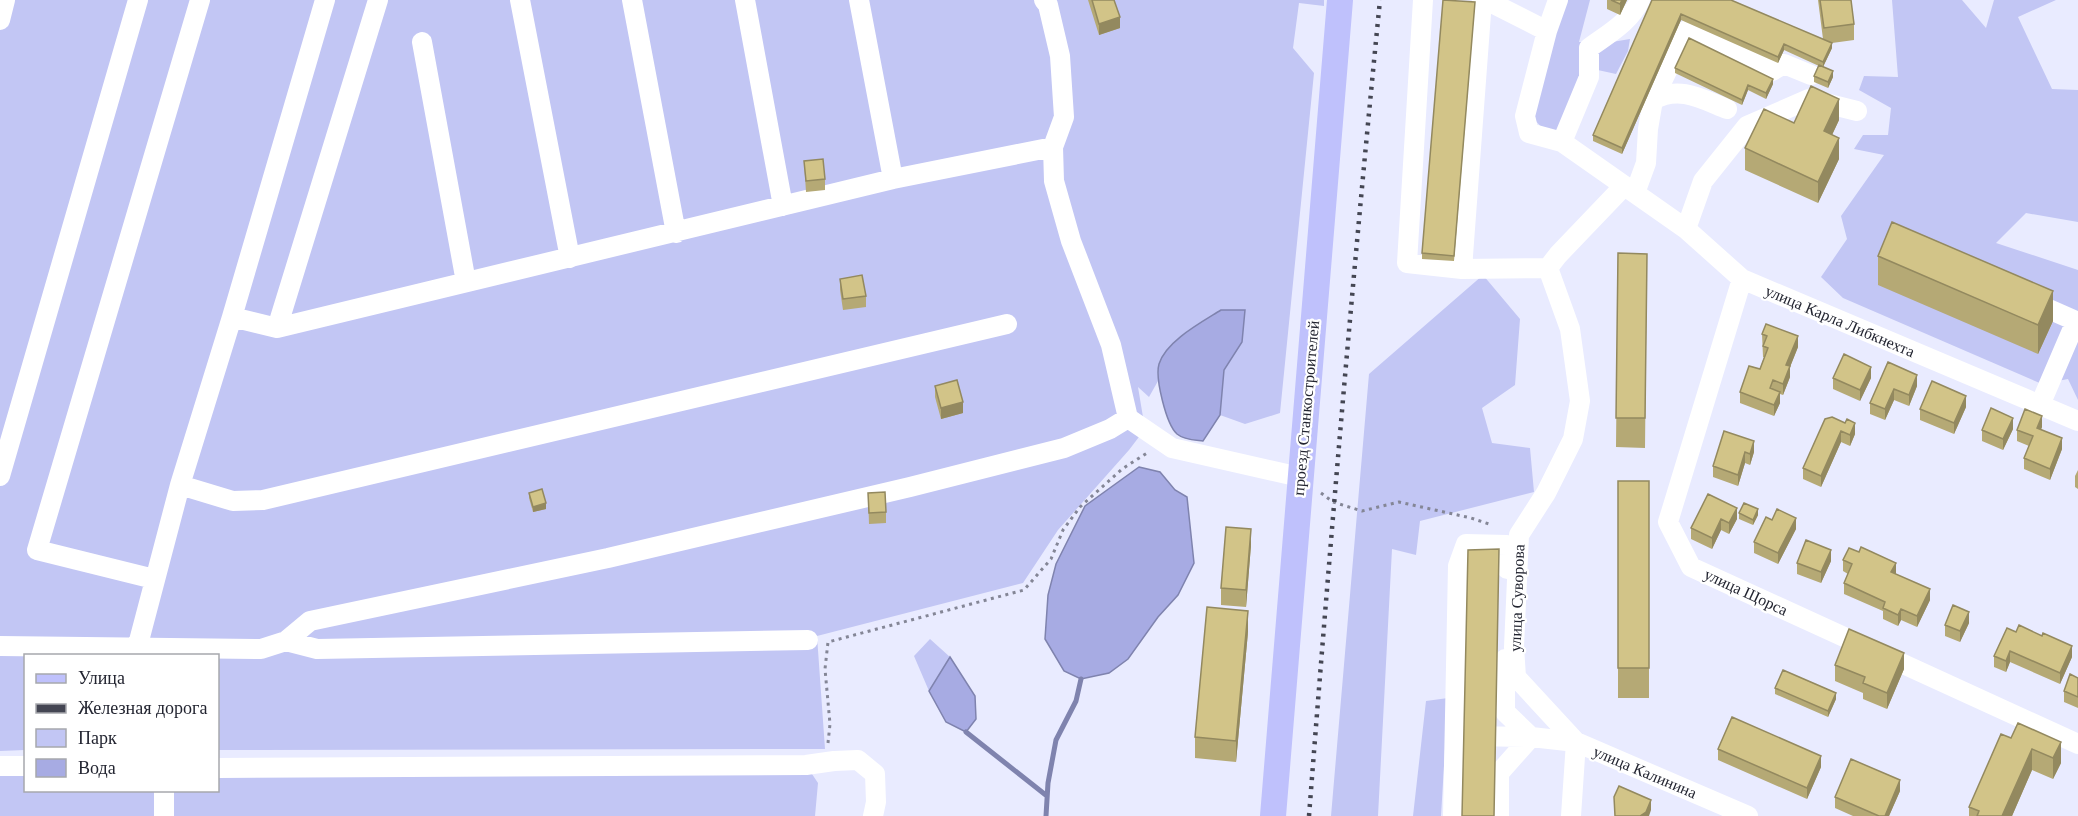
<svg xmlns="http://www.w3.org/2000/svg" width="2078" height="816" viewBox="0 0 2078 816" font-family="'Times New Roman',serif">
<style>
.green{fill:#c2c6f4}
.water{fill:#a7abe3;stroke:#7f83ae;stroke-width:1.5}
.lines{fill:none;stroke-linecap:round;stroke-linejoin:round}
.stream{stroke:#7f83ae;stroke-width:5}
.path{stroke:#848696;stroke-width:3;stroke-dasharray:3 4.5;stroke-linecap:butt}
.minor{stroke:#fff;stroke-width:20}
.major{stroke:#bfc1fc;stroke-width:26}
.rail{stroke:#444653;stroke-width:4.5;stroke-dasharray:3 6;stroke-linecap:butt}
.wall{fill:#b5a975}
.shaded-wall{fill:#93895f}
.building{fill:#d2c488;stroke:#93895f;stroke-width:1.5}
.labels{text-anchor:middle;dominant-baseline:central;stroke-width:4.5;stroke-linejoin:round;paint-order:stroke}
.street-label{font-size:16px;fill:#232531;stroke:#fff}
</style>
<rect width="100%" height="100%" fill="#e9ebff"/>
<path class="green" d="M0 0H1324V6L1299 3 1293 48 1314 73 1280 413 1245 424 1220 415 1224 369 1242 342 1159 363 1158 381 1149 397 1138 387 1145 429 1129 450 1058 530 1023 583 817 636 825 749 218 750V656H26L25 750 0 751Z
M1563 0H1590L1579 42 1606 43 1630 39 1628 51 1616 74 1584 67 1556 133 1546 132 1531 116Z
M1892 0H1962L1986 28 1994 0H2056L2018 17 2052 89 2078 90V222L2026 213 1996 243 2078 270V400L2068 379 2042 384 1843 298 1821 277 1847 239 1841 216 1884 155 1854 149 1863 135H1888L1891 108 1859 90 1864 76 1898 77Z
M1483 275 1520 319 1515 385 1482 408 1492 443 1530 448 1534 492 1420 521 1416 555 1392 549 1378 816H1331L1369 374Z
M930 639 950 657 929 691 914 656Z
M1448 698 1441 816H1413L1426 701Z
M218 761 806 765 818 783 815 816H0V762H25L26 790H218Z"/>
<path class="water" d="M1221 310H1245L1242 342 1224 370 1220 415 1203 441C1195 440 1184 440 1177 434 1166 424 1155 378 1159 364 1166 341 1202 322 1221 310Z
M1139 467 1160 472 1175 490 1187 497 1194 563 1178 595 1158 617 1128 659 1109 673 1081 679 1064 671 1045 639 1048 595 1056 564 1085 506Z
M950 657 975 696 976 719 966 732 946 722 929 691Z"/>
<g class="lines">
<path class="stream" d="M966 732 1047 796
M1046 816 1048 783 1056 740 1076 701 1081 679"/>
<path class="path" d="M1321 493 1333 502 1362 511 1399 502 1471 518 1492 525
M828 743 830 724 825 669 828 642 1024 590 1051 559 1063 530 1080 507 1122 469 1147 453"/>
<path class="minor" d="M520 0 570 258
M632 0 676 233
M745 0 783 206
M859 0 893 179
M1423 0 1407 263 1462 269
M1482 0 1462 269 1548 268
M1486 0 1547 31
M1558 0 1547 31 1525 116 1529 133 1562 142 1686 229 1742 279 2078 421
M0 20 5 0
M422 42 466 282
M1653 100C1679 85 1702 99 1727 109
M1562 142 1589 77V48C1608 34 1630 22 1640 0
M1053 147 1054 181 1071 241 1111 345 1128 418 1172 448 1300 477
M1635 193 1646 163 1648 129 1653 100 1687 30 1772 71 1784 64 1811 75
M1686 229 1703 181 1747 126 1809 99 1857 111
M1742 279 1668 522 1691 567 2078 744
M2028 300 2076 321 2040 405
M232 317 277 328 893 179 1053 147 1064 117 1060 56 1048 5 1044 0
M277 328 378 0
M0 476 138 0
M180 485 233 501 263 500 1007 324
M154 579 37 550 200 0
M286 641 317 649 808 640
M0 646 261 649 286 641 310 621 608 558 910 487 1064 448 1110 429 1128 418
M135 656 180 485 232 317 325 0
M1471 736 1531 737 1576 742 1748 816
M0 766H26
M218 768 806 765 834 761 858 760 875 774 876 802 873 816
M164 816V790
M1453 816 1458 566 1466 544 1507 545V569
M1499 816V773L1531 737 1505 712V659
M1571 816 1576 742 1516 677 1514 647 1519 535 1546 493 1573 439 1580 401 1570 329 1548 268 1558 255 1624 186"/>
<path class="major" d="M1273 816 1340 0"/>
<path class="rail" d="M1309 816C1330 544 1353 272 1380 0"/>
</g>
<path class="wall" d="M1088 0H1114L1120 28 1099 35Z
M1607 0H1627L1620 15 1607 9Z
M1652 0 1823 39 1818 0H1851L1854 24V40L1832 43V48L1823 67 1833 77 1828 88 1814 82V76L1819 66 1784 50 1778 63 1681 20 1622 154 1593 141V135Z
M1475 2 1454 261 1422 259V253Z
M1675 68 1773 84 1766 99 1748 90 1742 105 1675 73Z
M1839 120 1832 135 1839 159 1818 203 1745 170V148L1794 123Z
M804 161 825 179V190L806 192Z
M1618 253 1647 254 1645 448 1616 447Z
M1878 256 2053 321 2038 354 1878 285Z
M840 279 866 296V307L843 310 840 290Z
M1762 334 1798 347 1790 367V377L1783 395 1780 394V403L1774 416 1740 403V392L1760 369 1764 357H1763Z
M1888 362 1917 386 1909 406 1894 400 1885 420 1870 414V403Z
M1833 378H1871L1860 401 1833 389Z
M935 386 963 413 941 419 935 397Z
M1966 407 1954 434 1920 420V409Z
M1845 423 1855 434 1850 446 1841 442 1821 487 1803 479V468Z
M2042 427 2041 429 2062 449 2050 480 2024 469V458L2029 446 2017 441V430Z
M2013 429 2003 450 1982 441V430Z
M1724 431 1754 452 1750 465 1745 463 1738 486 1713 477V466Z
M2078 470V489L2075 487V476Z
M1618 481H1649V698H1618Z
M529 493 546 509 533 512 529 498Z
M868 493 886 512V523L869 524Z
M1708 494 1737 519 1729 534 1721 530 1712 549 1691 539V528Z
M1739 513 1758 515 1753 525 1739 519Z
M1772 520 1796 529 1778 564 1754 553V542Z
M1251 545 1246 607 1221 605V588Z
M1843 560 1896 574 1930 600 1917 627 1901 620 1898 626 1883 619V611L1844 594V583L1848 574 1843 571Z
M1831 561 1821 583 1797 574V563Z
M1969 623 1960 642 1945 636V625Z
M2007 628 2072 657 2060 684 2010 662 2006 672 1994 667V656Z
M1248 632 1236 762 1195 758V737Z
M1835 665 1904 669 1887 709 1863 699V693L1835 681Z
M2078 678V708L2064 702V691Z
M1775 688 1836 699 1828 717 1775 694Z
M2018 723 2061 763 2053 779 2032 770 2012 816H1969V807L2011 738Z
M1718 749 1821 767 1807 799 1718 760Z
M1900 791 1889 816H1853L1835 808V797Z"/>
<path class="shaded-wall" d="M1622 0H1627L1620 15V4Z
M1681 14V20L1622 154V148Z
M1120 17V28L1099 35V24Z
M1832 43V48L1823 67V62Z
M1784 44V50L1778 63V57Z
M1833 71V77L1828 88V82Z
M1773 79V84L1766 99V93Z
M1748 85V90L1742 105V100Z
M1839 99V120L1824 152V131Z
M1839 138V159L1818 203V182Z
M2053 291V321L2038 354V325Z
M1798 336V347L1790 367V377L1783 395V384L1786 365Z
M1871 367V378L1860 401V390Z
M1917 375V386L1909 406V395Z
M1894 389V400L1885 420V409Z
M1780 392V403L1774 416V405Z
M1966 396V407L1954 434V423Z
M963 402V413L941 419V408Z
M2042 416V427L2037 439V428Z
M2013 418V429L2003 450V439Z
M1855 423V434L1850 446V435Z
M1841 431V442L1821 487V476Z
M2062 438V449L2050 480V469Z
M1754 441V452L1750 465V454Z
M1745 452V463L1738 486V475Z
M546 503V509L533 512V507Z
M1737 508V519L1729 534V523Z
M1758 509V515L1753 525V520Z
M1796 518V529L1778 564V553Z
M1721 519V530L1712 549V538Z
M1251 529V545L1246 607V590Z
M1831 550V561L1821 583V572Z
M1896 563V574L1891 572Z
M1930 589V600L1917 627V616Z
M1901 609V620L1898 626V615Z
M1248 611V632L1236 762V741Z
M1969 612V623L1960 642V631Z
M2072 646V657L2060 684V673Z
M2010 651V662L2006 672V661Z
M1904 653V669L1887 709V693Z
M1836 693V699L1828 717V711Z
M2061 742V763L2053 779V758Z
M2032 749V770L2012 816H2002Z
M1821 756V767L1807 799V788Z
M1900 780V791L1889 816H1885Z
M1651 800V810L1649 816H1640Z"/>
<path class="building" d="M1092 0H1114L1120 17 1099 24Z
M1443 0 1475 2 1454 256 1422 253Z
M1611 0H1622L1620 4Z
M1652 0H1731L1832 43 1823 62 1784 44 1778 57 1681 14 1622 148 1593 135Z
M1820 0H1851L1854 24 1824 28Z
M1689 38 1773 79 1766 93 1748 85 1742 100 1675 68Z
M1819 65 1833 71 1828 82 1814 76Z
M1811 86 1839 99 1824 131 1839 138 1818 182 1745 148 1764 109 1794 123Z
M823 159 825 179 806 181 804 161Z
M1892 222 2053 291 2038 325 1878 256Z
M1618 253 1647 254 1645 418H1616Z
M862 275 866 296 843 299 840 279Z
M1766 324 1798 336 1786 365 1790 366 1783 384 1773 380 1770 388 1780 392 1774 405 1740 392 1749 366 1760 369 1768 348 1763 346 1767 336 1762 334Z
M1844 354 1871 367 1860 390 1833 378Z
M1888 362 1917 375 1909 395 1894 389 1885 409 1870 403Z
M957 380 963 402 941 408 935 386Z
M1932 381 1966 396 1954 423 1920 409Z
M1991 408 2013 418 2003 439 1982 430Z
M2025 409 2042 416 2037 428 2062 438 2050 469 2024 458 2033 436 2017 430Z
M1832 417 1845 423 1847 419 1855 423 1850 435 1841 431 1821 476 1803 468 1825 419Z
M1724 431 1754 441 1750 454 1745 452 1738 475 1713 466Z
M1618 481H1649V668H1618Z
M542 489 546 503 533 507 529 493Z
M885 492 886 512 869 513 868 493Z
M1708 494 1737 508 1729 523 1721 519 1712 538 1691 528Z
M1744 503 1758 509 1753 520 1739 513Z
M1777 509 1796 518 1778 553 1754 542 1766 517 1772 520Z
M1226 527 1251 529 1246 590 1221 588Z
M1806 540 1831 550 1821 572 1797 563Z
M1861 547 1896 563 1891 572 1930 589 1917 616 1901 609 1898 615 1883 608 1885 602 1844 583 1852 564 1843 560 1849 548 1859 552Z
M1499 549 1494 816H1462L1468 550Z
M1953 605 1969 612 1960 631 1945 625Z
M1207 607 1248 611 1236 741 1195 737Z
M2019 625 2042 636 2043 633 2072 646 2060 673 2010 651 2006 661 1994 656 2007 628 2016 632Z
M1849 629 1904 653 1887 693 1863 683 1865 677 1835 665Z
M1783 670 1836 693 1828 711 1775 688Z
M2070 674 2078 678V697L2064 691Z
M1732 717 1821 756 1807 788 1718 749Z
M2018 723 2061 742 2053 758 2032 749 2002 816H1977L1979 811 1969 807 2001 734 2011 738Z
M1851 759 1900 780 1885 816H1879L1835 797Z
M1619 786 1651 800 1646 812 1640 816H1615L1614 797Z"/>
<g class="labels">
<g class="street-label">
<text transform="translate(1840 321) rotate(23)">улица Карла Либкнехта</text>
<text transform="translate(1306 408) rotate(-85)">проезд Станкостроителей</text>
<text transform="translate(1746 592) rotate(25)">улица Щорса</text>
<text transform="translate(1517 598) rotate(-88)">улица Суворова</text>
<text transform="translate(1645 772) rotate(23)">улица Калинина</text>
</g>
</g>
<rect x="24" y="654" width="195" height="138" fill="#ffffff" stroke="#a7a8ad" stroke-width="1.5"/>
<rect x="36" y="674" width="30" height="9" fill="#bfc1fc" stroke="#a7a8ad" stroke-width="1.5"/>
<text x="78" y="684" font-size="18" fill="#232531">Улица</text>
<rect x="36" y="704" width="30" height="9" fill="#444653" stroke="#a7a8ad" stroke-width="1.5"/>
<text x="78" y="714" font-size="18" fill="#232531">Железная дорога</text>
<rect x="36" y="729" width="30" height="18" fill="#c2c6f4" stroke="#a7a8ad" stroke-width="1.5"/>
<text x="78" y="744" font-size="18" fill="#232531">Парк</text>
<rect x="36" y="759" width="30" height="18" fill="#a7abe3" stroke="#a7a8ad" stroke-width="1.5"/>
<text x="78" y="774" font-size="18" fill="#232531">Вода</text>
</svg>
